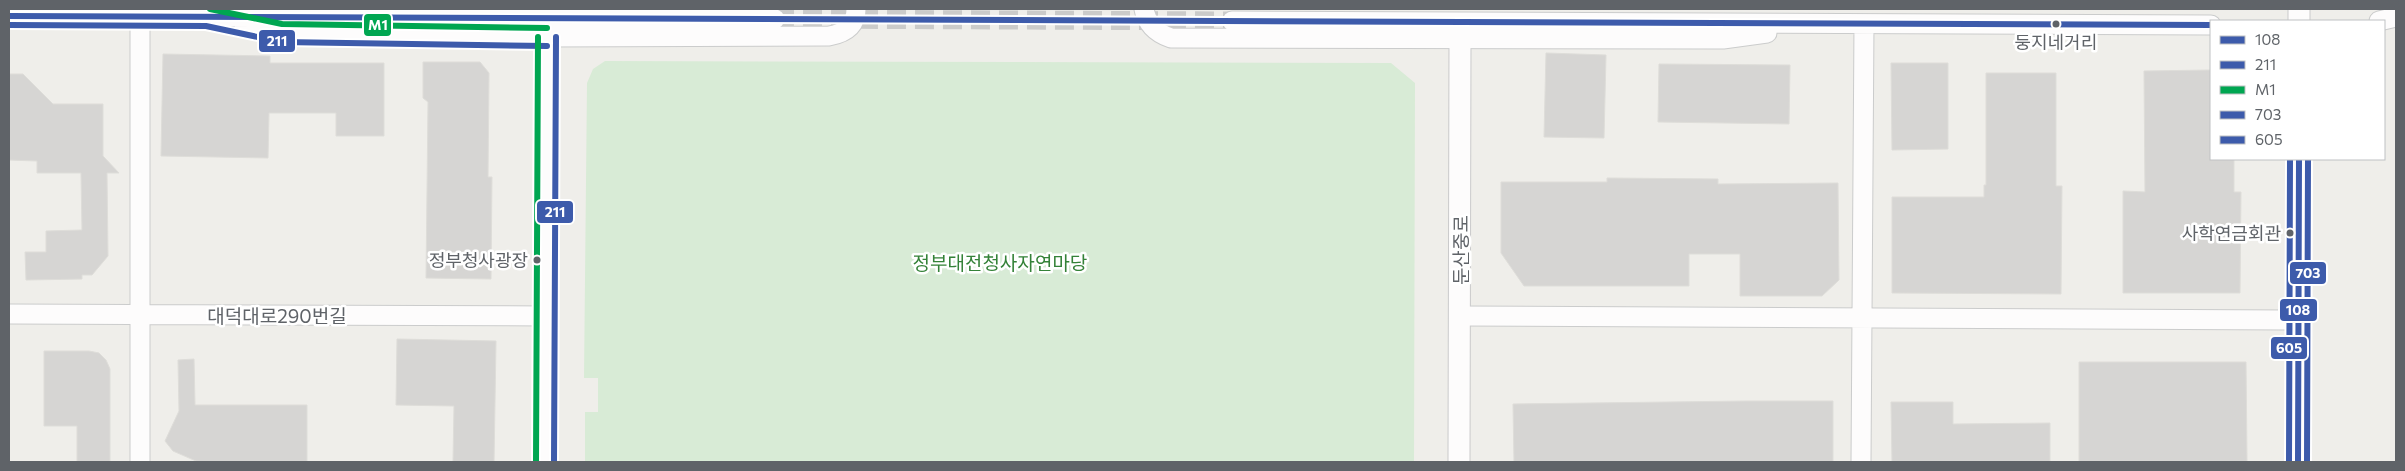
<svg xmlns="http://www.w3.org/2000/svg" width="2405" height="471" viewBox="0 0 2405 471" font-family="Commissioner,'Noto Sans KR',sans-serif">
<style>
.green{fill:#d8ebd6}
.building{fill:#d6d5d3;stroke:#deddd9}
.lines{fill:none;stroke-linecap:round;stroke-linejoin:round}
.tertiary-tunnel{stroke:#cbcbca;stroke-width:19;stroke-dasharray:19 9;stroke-linecap:butt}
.tertiary-casing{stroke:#cbcccc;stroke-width:21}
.secondary-casing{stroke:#cacacb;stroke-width:23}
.tertiary{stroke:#fdfcfc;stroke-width:19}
.secondary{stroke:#fdfcfc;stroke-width:21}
.bus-1-casing{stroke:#fff;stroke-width:10}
.bus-2-casing{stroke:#fff;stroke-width:10}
.bus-3-casing{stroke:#fff;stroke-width:10}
.bus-4-casing{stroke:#fff;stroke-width:10}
.bus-5-casing{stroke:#fff;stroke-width:10}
.bus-1{stroke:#3d5bab;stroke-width:6}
.bus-2{stroke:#3d5bab;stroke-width:6}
.bus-3{stroke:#00a651;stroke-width:6}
.bus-4{stroke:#3d5bab;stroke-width:6}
.bus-5{stroke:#3d5bab;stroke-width:6}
.bus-dot{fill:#5f6368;stroke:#fff;stroke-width:2}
.labels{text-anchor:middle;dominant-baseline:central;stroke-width:5;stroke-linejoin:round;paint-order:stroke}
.bus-label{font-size:18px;fill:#5f6368;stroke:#fff;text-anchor:end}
.street-label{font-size:19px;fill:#5f6368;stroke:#fff}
.park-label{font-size:19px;fill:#348238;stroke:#fff}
.line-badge{stroke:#fff;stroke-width:2}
.badge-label{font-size:14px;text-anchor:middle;font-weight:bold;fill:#fff}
</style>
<rect width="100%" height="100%" fill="#efeeea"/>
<path class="green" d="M605 61 1391 63 1415 83 1414 462H585V412H598V378H584L587 83 593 69Z"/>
<path class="building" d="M1546 53 1606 55 1604 138 1544 137Z
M163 54 270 56V63H384V136H336V113H269L268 158 161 156Z
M423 62H480L489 73 488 177H492L491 279 426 278 428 102 423 98Z
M1891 63H1948V149L1892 150Z
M1659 64 1790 65 1789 124 1658 122Z
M2211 70V159H2234V192H2241L2240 293H2123V191L2145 192 2144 71Z
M1986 73H2056V186H2062L2061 294 1892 293V197H1984V185H1986Z
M9 74H23L53 104H103V156L119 173H107L108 256 92 275H82V279L26 280 25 252H46V231L82 230 81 173H37V161L9 160Z
M1607 178 1718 179V184L1838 183 1839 280 1822 296H1740V254H1689V286H1524L1501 253V182H1607Z
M397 339 496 341 494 462H453L454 406 396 405Z
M44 351H89L99 353 106 360 110 369V462H77V426H44Z
M194 359 195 405H307V462H207L196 461 173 451 165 441 179 411 178 360Z
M2079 362H2246L2247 462H2079Z
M1746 401H1833V462H1514L1513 404Z
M1891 402H1953V424L2050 423V462H1892Z"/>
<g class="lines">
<path class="tertiary-tunnel" d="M775 19 1232 21"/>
<g class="tertiary-casing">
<path id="tertiary" d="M1144 9C1147 25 1156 33 1171 38L1723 39 1767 33
M9 16 775 19
M1232 21 2211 25
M2379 21 2396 17
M244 25 281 33 547 37 829 36C845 33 856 26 856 9
M9 314 546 316
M1460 316 2299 320
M140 462V17
M1861 462 1864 24"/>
</g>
<g class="secondary-casing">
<path id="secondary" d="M2299 9V21
M545 462 547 37
M1459 462 1460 38
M2298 462 2299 159"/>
</g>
<use href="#tertiary" class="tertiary"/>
<use href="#secondary" class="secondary"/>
<g class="bus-1-casing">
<path id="bus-1" d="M9 16 2211 25
M2298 462 2299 159"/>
</g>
<g class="bus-2-casing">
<path id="bus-2" d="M9 25 206 26 281 42 547 46
M554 462 556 37"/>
</g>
<g class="bus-3-casing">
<path id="bus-3" d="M210 9 282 24 547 28
M536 462 538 37"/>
</g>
<g class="bus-4-casing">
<path id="bus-4" d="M2307 462 2308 159"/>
</g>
<g class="bus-5-casing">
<path id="bus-5" d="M2289 462 2290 159"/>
</g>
<use href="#bus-1" class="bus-1"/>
<use href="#bus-2" class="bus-2"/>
<use href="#bus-3" class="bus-3"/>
<use href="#bus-4" class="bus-4"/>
<use href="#bus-5" class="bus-5"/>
</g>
<g class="bus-dot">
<circle cx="2056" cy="24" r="4.5"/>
<circle cx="2290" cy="233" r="4.5"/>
<circle cx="537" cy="260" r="4.5"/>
</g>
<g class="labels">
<g class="bus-label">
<text x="2056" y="42" text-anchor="middle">둥지네거리</text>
<text x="2281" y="233">사학연금회관</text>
<text x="528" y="260">정부청사광장</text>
</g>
<g class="street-label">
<text transform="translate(1460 250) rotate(-90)">둔산중로</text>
<text x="277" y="315">대덕대로290번길</text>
</g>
<g class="park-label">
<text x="1000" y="262">정부대전청사자연마당</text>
</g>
</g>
<g class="line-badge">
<rect x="363" y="13" width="29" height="24" rx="5" fill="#00a651"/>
<rect x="258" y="29" width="38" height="24" rx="5" fill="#3d5bab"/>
<rect x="536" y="200" width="38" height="24" rx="5" fill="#3d5bab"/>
<rect x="2289" y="261" width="38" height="24" rx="5" fill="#3d5bab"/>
<rect x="2279" y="298" width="39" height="24" rx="5" fill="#3d5bab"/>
<rect x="2270" y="336" width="38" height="24" rx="5" fill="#3d5bab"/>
</g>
<g class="badge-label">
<text x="378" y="30">M1</text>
<text x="277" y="46">211</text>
<text x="555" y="217">211</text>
<text x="2308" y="278">703</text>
<text x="2298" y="315">108</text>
<text x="2289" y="353">605</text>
</g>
<rect width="2405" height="471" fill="none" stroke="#5f6368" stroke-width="20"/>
<rect x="2210" y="20" width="175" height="140" fill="#ffffff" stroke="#bfc1c3"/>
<rect x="2220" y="36" width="25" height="8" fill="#3d5bab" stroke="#bfc1c3"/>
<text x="2255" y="45" font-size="15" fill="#5f6368">108</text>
<rect x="2220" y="61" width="25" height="8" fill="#3d5bab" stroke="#bfc1c3"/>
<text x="2255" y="70" font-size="15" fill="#5f6368">211</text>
<rect x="2220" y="86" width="25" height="8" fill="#00a651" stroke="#bfc1c3"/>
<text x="2255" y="95" font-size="15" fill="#5f6368">M1</text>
<rect x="2220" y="111" width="25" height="8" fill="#3d5bab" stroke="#bfc1c3"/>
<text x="2255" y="120" font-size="15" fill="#5f6368">703</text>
<rect x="2220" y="136" width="25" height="8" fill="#3d5bab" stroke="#bfc1c3"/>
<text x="2255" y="145" font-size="15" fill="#5f6368">605</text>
</svg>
